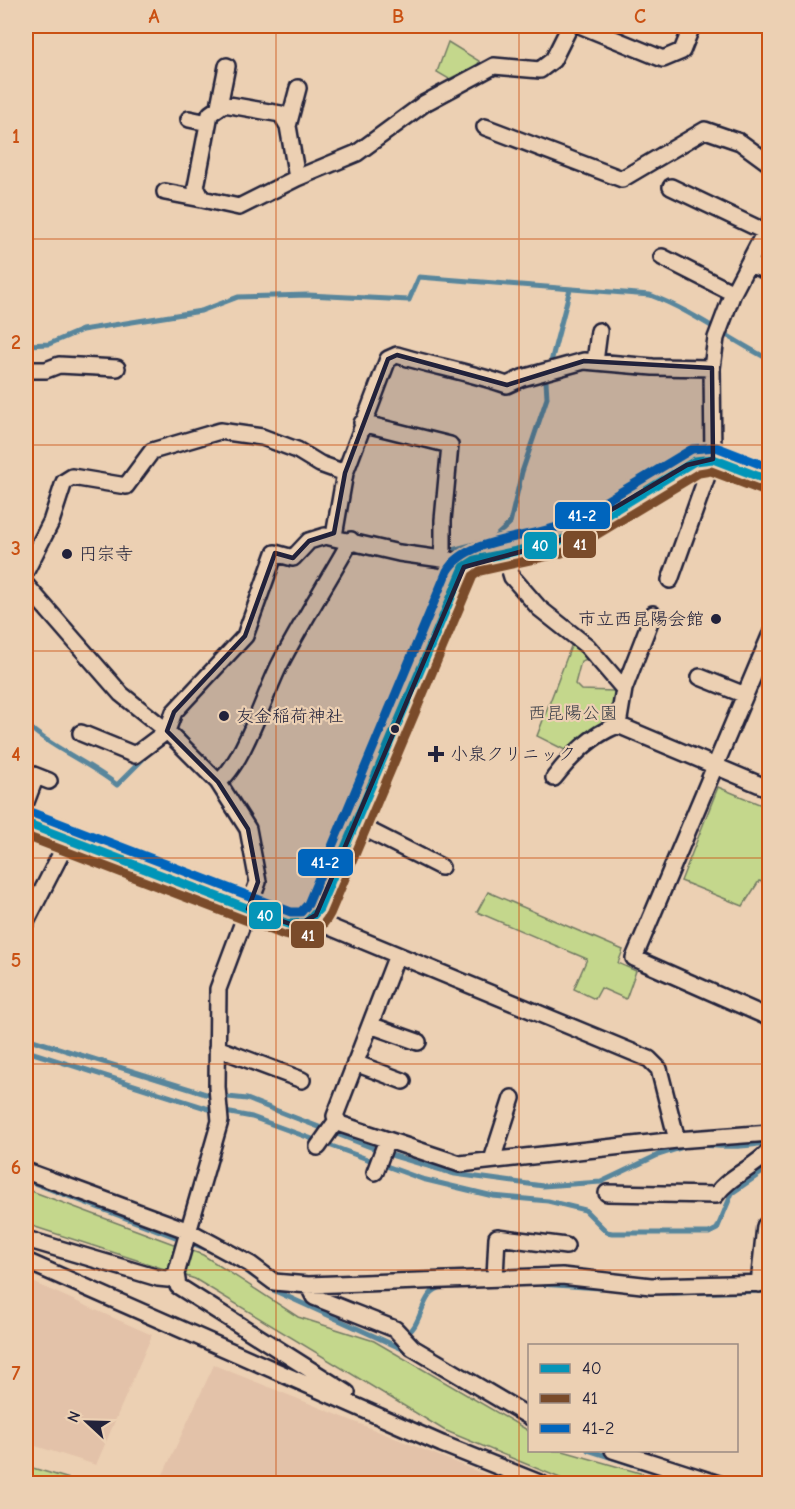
<svg xmlns="http://www.w3.org/2000/svg" width="795" height="1509" viewBox="0 0 795 1509" font-family="'Comic Neue','Klee One',sans-serif">
<style>
.built{fill:#e3c2a9}
.green{fill:#c4d78c;stroke:#737c64;stroke-width:1.5}
.lines{fill:none;stroke-linecap:round;stroke-linejoin:round}
.stream{stroke:#59869c;stroke-width:5}
.street-casing{stroke:#22223b;stroke-width:20}
.secondary-casing{stroke:#22223b;stroke-width:27}
.street{stroke:#ecd0b3;stroke-width:15}
.secondary{stroke:#ecd0b3;stroke-width:22}
.bus-1-casing{stroke:#ecd0b3;stroke-width:14}
.bus-2-casing{stroke:#ecd0b3;stroke-width:14}
.bus-3-casing{stroke:#ecd0b3;stroke-width:14}
.bus-1{stroke:#0595b8;stroke-width:9}
.bus-2{stroke:#7a4b2a;stroke-width:9}
.bus-3{stroke:#0065bd;stroke-width:9}
.marked{fill:#22223b;fill-opacity:0.2;stroke:#22223b;stroke-width:4.5;stroke-linejoin:round}
.grid{fill:none;stroke:#ca5113;stroke-width:1.5;stroke-opacity:0.55}
.poi-dot{fill:#22223b;stroke:#ecd0b3;stroke-width:2}
.labels{text-anchor:middle;dominant-baseline:central;stroke-width:4.5;stroke-linejoin:round;paint-order:stroke}
.poi-label{font-size:18px;fill:#22223b;stroke:#ecd0b3;text-anchor:start}
.park-label{font-size:18px;fill:#3a3d47;stroke:#ecd0b3}
.line-badge{stroke:#ecd0b3;stroke-width:2}
.badge-label{font-size:16px;text-anchor:middle;font-weight:bold;fill:#fff}
.neatline{fill:none;stroke:#ca5113;stroke-width:2}
.grid-label{font-size:20px;text-anchor:middle;font-weight:bold;fill:#ca5113}
</style>
<rect width="100%" height="100%" fill="#ecd0b3"/>
<filter id="ink" filterUnits="userSpaceOnUse"><feTurbulence type="fractalNoise" baseFrequency=".0167" numOctaves="2"/><feDisplacementMap in="SourceGraphic" scale="12" xChannelSelector="R" yChannelSelector="G"/><feConvolveMatrix kernelMatrix="1 2 1 2 8 2 1 2 1" color-interpolation-filters="sRGB"/></filter>
<g filter="url(#ink)">
<path class="built" d="M26 1279 152 1335 96 1465 26 1443Z
M214 1365 506 1483H159Z"/>
<path class="green" d="M448 42 479 61 478 65 449 79 437 72Z
M573 641 591 658 581 661 575 684 581 690 614 691 615 716 592 729 567 751 537 736Z
M718 787 769 808V884L759 881 743 906 681 881Z
M488 892 623 950 618 963 636 971 626 999 601 988 595 999 574 989 587 959 477 912Z
M26 1189 203 1255 298 1317 374 1341 529 1431 530 1450 563 1451 675 1483H572L444 1430 195 1279 26 1224Z
M26 1466 83 1483H26Z"/>
<g class="lines">
<path class="stream" d="M26 345 49 344 82 330 201 311 238 297 308 295 409 300 419 277 650 295C693 311 729 339 770 360
M445 552 493 539 510 523 522 472 547 398 546 381 570 289
M26 724C53 749 88 762 117 785L151 751
M159 742 170 741 181 734 191 745
M234 750 254 707
M26 1038 209 1095 247 1099 391 1155 455 1174 543 1186 601 1182 658 1155 686 1146
M26 1054 30 1052 209 1109 252 1117 422 1179 493 1196 548 1201 585 1210 607 1232 612 1233H709L717 1229 732 1193 770 1167
M695 1145C719 1146 746 1149 770 1141
M26 1180 212 1251
M236 1264 273 1290 409 1352
M540 1284 600 1288
M672 1293 770 1291
M404 1335C424 1328 419 1289 444 1287
M588 1450 666 1475"/>
<g class="street-casing">
<path id="street" d="M582 26 663 59 682 51 692 26
M219 106 227 66
M189 119 208 123
M288 126 298 88
M485 127 622 179 705 130 740 142 770 164
M297 178 288 126 281 114 224 104 210 114 196 187 202 199 239 207 297 178 357 153 425 103 494 66 540 70 553 60 570 26
M671 187 770 234
M165 192 202 199
M662 257 733 293
M748 264 770 272
M595 362 599 331
M26 370H46L59 365 117 368
M362 423 450 445 443 520V560
M334 536 345 473 388 359 397 355C434 366 472 373 507 385L522 378 584 361 653 367 712 368
M505 554 512 577 539 608 587 646 624 689
M26 571 51 522 64 482 72 477 126 486 152 451 220 431 262 437 297 450 320 464 345 473
M670 580 713 459 712 368 716 338 733 293 770 222
M26 585 121 694 167 731 218 782 248 829 258 882 218 989 217 1087 220 1121 176 1274
M770 636 634 958 770 1018
M700 677 745 695
M618 725 770 789
M81 733 135 755 167 731 174 712 245 636 275 553 293 558 309 541 325 536 399 553 470 563
M26 772 49 781
M554 778C571 756 591 735 618 725L624 689 653 614
M218 782C243 765 265 693 280 664 302 622 328 581 351 540
M26 802 36 776
M356 824 441 867
M313 920 649 1059 659 1069 677 1140 770 1133
M26 922 68 840
M397 955 335 1116 340 1124 460 1164 677 1140
M370 1025 418 1042
M217 1048 302 1080
M355 1063 403 1081
M318 1147 337 1120
M492 1160 512 1098
M26 1171 189 1231 250 1264 274 1282 308 1285 562 1276 651 1286 770 1283
M375 1172 387 1140
M607 1193 716 1195C730 1175 754 1169 770 1150
M26 1239 158 1278 168 1279 176 1274 178 1286 347 1393
M26 1261 442 1444 542 1484
M495 1277 497 1237 566 1246
M759 1284 765 1226
M308 1285 314 1297 395 1329 413 1348 530 1417
M613 1450 719 1484"/>
</g>
<g class="secondary-casing">
<path id="secondary" d="M26 823 288 924C302 928 313 923 319 909L458 576 464 567 475 560 557 542 577 533 695 461 713 459 770 481"/>
</g>
<use href="#street" class="street"/>
<use href="#secondary" class="secondary"/>
<g class="bus-1-casing">
<path id="bus-1" d="M26 823 288 924 306 923 319 909 464 567 475 560 557 542 577 533 695 461 713 459 770 481"/>
</g>
<g class="bus-2-casing">
<path id="bus-2" d="M26 836 284 935C305 940 320 933 330 914L473 576 480 571 562 553 583 543 699 473 711 471 766 492"/>
</g>
<g class="bus-3-casing">
<path id="bus-3" d="M30 812 291 912H301L308 904 447 571C468 536 534 539 571 522L692 449 716 447 770 468"/>
</g>
<use href="#bus-1" class="bus-1"/>
<use href="#bus-2" class="bus-2"/>
<use href="#bus-3" class="bus-3"/>
</g>
</g>
<path class="marked" d="M397 355 507 385 584 361 712 368 713 459 687 465 557 542 464 567 316 915 296 926 248 909 258 882 248 829 218 782 167 731 174 712 245 636 275 553 293 558 309 541 334 533 345 473 388 359Z"/>
<path class="grid" d="M276 26V1484M519 26V1484M26 239H770M26 445H770M26 651H770M26 858H770M26 1064H770M26 1270H770"/>
<g class="poi-dot">
<circle cx="67" cy="554" r="6"/>
<circle cx="716" cy="619" r="6"/>
<circle cx="224" cy="716" r="6"/>
<circle cx="395" cy="729" r="5"/>
<path d="M433 745h6v6h6v6h-6v6h-6v-6h-6v-6h6z"/>
</g>
<g class="labels">
<g class="poi-label">
<text x="79" y="554">円宗寺</text>
<text x="704" y="619" text-anchor="end">市立西昆陽会館</text>
<text x="236" y="716">友金稲荷神社</text>
<text x="450" y="754">小泉クリニック</text>
</g>
<g class="park-label">
<text x="573" y="713">西昆陽公園</text>
</g>
</g>
<g class="line-badge">
<rect x="554" y="501" width="57" height="29" rx="6" fill="#0065bd"/>
<rect x="562" y="530" width="35" height="29" rx="6" fill="#7a4b2a"/>
<rect x="523" y="531" width="35" height="29" rx="6" fill="#0595b8"/>
<rect x="297" y="848" width="57" height="29" rx="6" fill="#0065bd"/>
<rect x="248" y="901" width="34" height="29" rx="6" fill="#0595b8"/>
<rect x="290" y="920" width="35" height="29" rx="6" fill="#7a4b2a"/>
</g>
<g class="badge-label">
<text x="582" y="521">41-2</text>
<text x="580" y="550">41</text>
<text x="540" y="551">40</text>
<text x="325" y="868">41-2</text>
<text x="265" y="921">40</text>
<text x="308" y="941">41</text>
</g>
<rect width="795" height="1509" fill="none" stroke="#ecd0b3" stroke-width="66"/>
<rect x="528" y="1344" width="210" height="108" fill="#ecd0b3" stroke="#9b8a83" stroke-width="1.5"/>
<rect x="540" y="1364" width="30" height="9" fill="#0595b8" stroke="#9b8a83" stroke-width="1.5"/>
<text x="582" y="1374" font-size="18" fill="#22223b">40</text>
<rect x="540" y="1394" width="30" height="9" fill="#7a4b2a" stroke="#9b8a83" stroke-width="1.5"/>
<text x="582" y="1404" font-size="18" fill="#22223b">41</text>
<rect x="540" y="1424" width="30" height="9" fill="#0065bd" stroke="#9b8a83" stroke-width="1.5"/>
<text x="582" y="1434" font-size="18" fill="#22223b">41-2</text>
<g transform="translate(87 1422) rotate(292)" stroke="#ecd0b3" stroke-width="4.5" paint-order="stroke">
<path d="M0-4.5L10 22L0 15L-10 22Z" fill="#22223b"/>
<text y="-9" font-size="16" font-weight="bold" text-anchor="middle" fill="#22223b">N</text>
</g>
<rect x="33" y="33" width="729" height="1443" class="neatline"/>
<g class="grid-label">
<text x="154" y="23">A</text>
<text x="398" y="23">B</text>
<text x="640" y="23">C</text>
<text x="16" y="143">1</text>
<text x="16" y="349">2</text>
<text x="16" y="555">3</text>
<text x="16" y="761">4</text>
<text x="16" y="967">5</text>
<text x="16" y="1174">6</text>
<text x="16" y="1380">7</text>
</g>
</svg>
